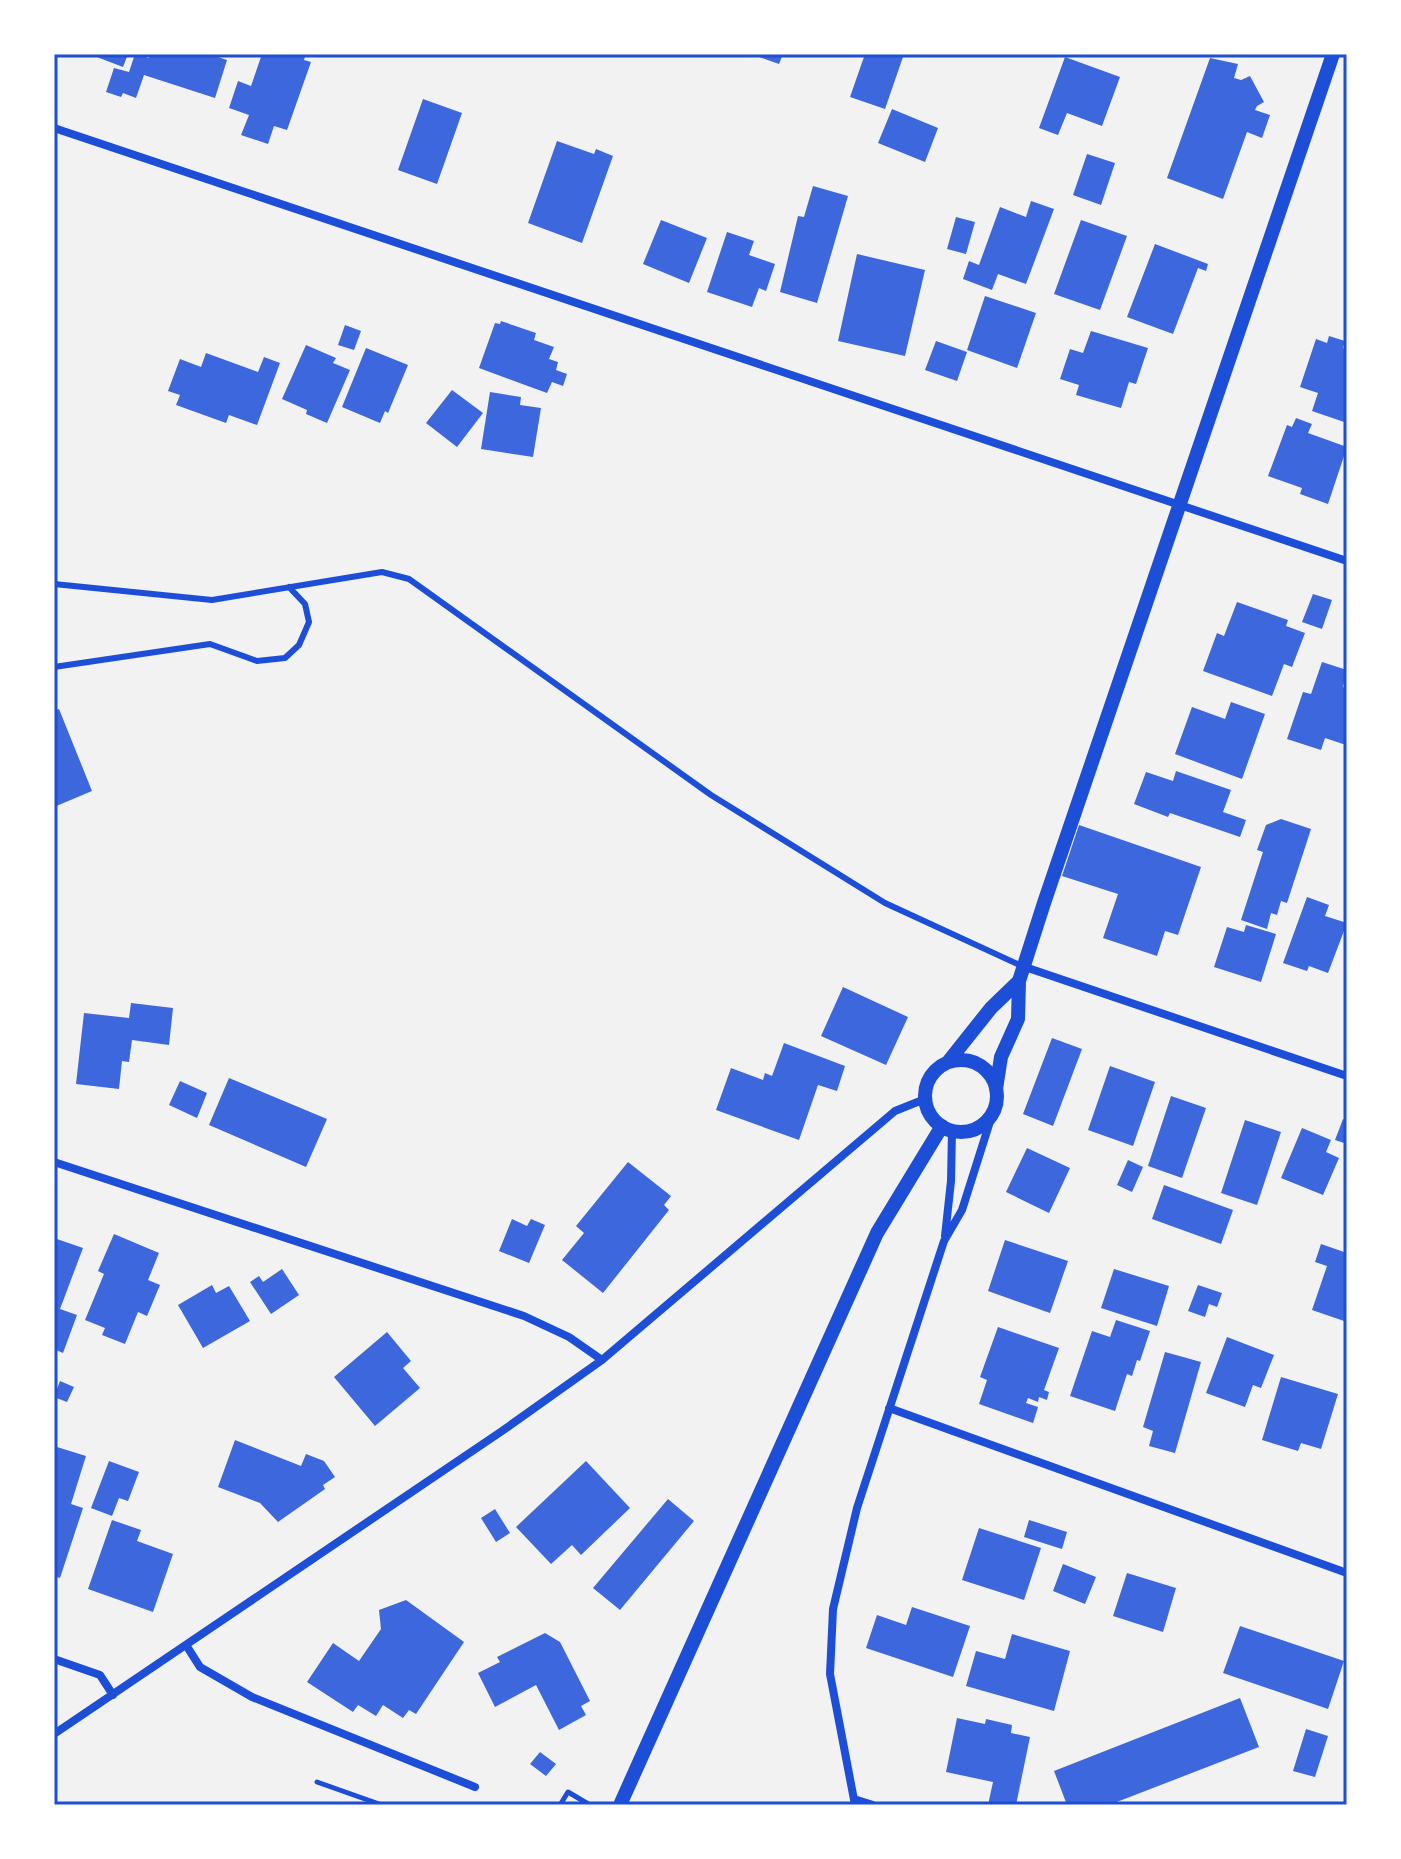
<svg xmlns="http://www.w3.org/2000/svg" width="1401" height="1859" viewBox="0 0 1401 1859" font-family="Poppins,sans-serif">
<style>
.building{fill:#3d67dc}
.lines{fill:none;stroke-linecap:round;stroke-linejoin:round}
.path{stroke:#1d4ed8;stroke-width:5}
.service{stroke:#1d4ed8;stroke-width:6}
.minor{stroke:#1d4ed8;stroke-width:8}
.tertiary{stroke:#1d4ed8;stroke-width:14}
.neatline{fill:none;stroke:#1d4ed8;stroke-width:3}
</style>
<rect width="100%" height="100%" fill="#f2f2f2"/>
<path class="building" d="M89 54H128L123 67Z
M135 54 149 58 151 54H209L227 60 215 98 144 75 136 98 123 93 121 97 106 92 114 68 129 72Z
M262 54H306L304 60 311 62 287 130 274 126 268 144 241 135 249 115 229 108 238 81 251 86Z
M751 54H783L779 64Z
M865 54H904L885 109 850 97Z
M1065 57 1120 77 1102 126 1067 113 1058 135 1039 128Z
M1210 58 1238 64 1234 78 1241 80 1250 76 1264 102 1257 106 1255 110 1270 115 1262 138 1247 132 1223 199 1167 178Z
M423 99 462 113 437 184 398 170Z
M892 109 938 128 925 162 878 143Z
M557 141 594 154 596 149 613 156 582 243 528 223Z
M1087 154 1115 163 1101 205 1073 195Z
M813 186 848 196 817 303 780 292 798 216 804 217Z
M1031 201 1054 209 1026 284 998 274 992 290 963 279 969 261 979 265 1000 207 1026 217Z
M956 217 975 222 966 254 947 249Z
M661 220 707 238 689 283 643 264Z
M1081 220 1127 236 1100 310 1054 294Z
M727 232 754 241 749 255 775 264 766 291 759 288 752 307 707 292Z
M1155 244 1208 264 1206 271 1198 268 1173 334 1127 317Z
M857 254 925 270 905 356 838 341Z
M985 296 1036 313 1017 368 967 350Z
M501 321 536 333 534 340 554 347 549 359 558 362 556 370 567 374 563 386 552 382 547 393 479 368 495 323 500 324Z
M345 325 361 331 354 350 338 345Z
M1091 331 1148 348 1136 384 1129 382 1121 408 1076 395 1079 385 1060 379 1070 349 1083 353Z
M1329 336 1345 341 1343 348 1347 350V423L1312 411 1318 393 1300 387 1316 339 1327 343Z
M936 341 967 352 957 381 925 370Z
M306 345 336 358 333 363 350 370 327 423 306 414 307 410 282 399Z
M366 348 408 365 388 413 385 411 380 423 342 407Z
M206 353 258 372 264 357 280 363 257 425 229 415 226 423 176 405 180 395 168 391 180 359 201 367Z
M452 390 483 413 457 447 426 423Z
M490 392 521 397 520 405 541 408 533 457 481 449Z
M1296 418 1312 424 1308 433 1347 447 1328 504 1300 494 1302 488 1268 476 1287 425 1292 427Z
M1313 594 1332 600 1322 629 1302 622Z
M1237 602 1288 620 1286 626 1305 633 1292 667 1284 664 1272 696 1203 671 1217 633 1224 636Z
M1322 662 1347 670 1343 687 1347 688V741L1346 745 1325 738 1321 750 1287 739 1303 692 1311 694Z
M1231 702 1265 714 1242 779 1175 754 1192 707 1225 719Z
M59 709 92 791 54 807V711Z
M1176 771 1231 790 1223 812 1246 820 1240 837 1170 813 1168 817 1134 804 1146 772 1173 781Z
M1281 819 1311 829 1287 903 1281 901 1277 915 1271 913 1267 929 1241 920 1263 852 1257 850 1266 825Z
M1079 825 1201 867 1178 935 1165 931 1157 956 1103 938 1118 894 1062 876Z
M1307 897 1329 905 1325 916 1347 923 1328 973 1309 966 1307 971 1283 963Z
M1246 925 1276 934 1261 982 1214 967 1227 927 1244 932Z
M843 987 908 1017 886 1065 821 1036Z
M131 1003 173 1008 169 1045 132 1040 129 1062 122 1061 119 1089 76 1084 84 1013 129 1018Z
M1052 1038 1082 1049 1053 1126 1023 1114Z
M784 1043 845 1066 837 1091 818 1085 799 1140 716 1110 731 1068 763 1080 765 1073 772 1076Z
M1110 1066 1155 1082 1133 1146 1088 1130Z
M229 1078 327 1119 306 1167 209 1125Z
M180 1081 207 1093 197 1118 169 1105Z
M1171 1096 1206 1108 1182 1178 1148 1166Z
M1343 1119 1347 1121V1144L1335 1140Z
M1245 1120 1281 1132 1257 1205 1221 1193Z
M1302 1128 1331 1140 1326 1152 1339 1158 1323 1195 1281 1178Z
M1027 1148 1070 1168 1049 1213 1006 1192Z
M1128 1160 1143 1167 1132 1192 1117 1185Z
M628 1162 671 1196 664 1205 669 1210 603 1293 562 1260 584 1233 576 1226Z
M1164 1185 1233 1210 1221 1244 1152 1219Z
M512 1219 527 1226 531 1219 545 1225 529 1263 499 1251Z
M114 1234 159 1253 148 1280 160 1285 147 1316 138 1312 125 1344 102 1335 105 1328 85 1320 104 1274 98 1271Z
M54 1238 83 1248 60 1309 77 1315 63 1353 54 1349Z
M1005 1240 1068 1261 1050 1313 988 1291Z
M1321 1244 1347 1253V1322L1312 1310 1327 1266 1315 1262Z
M282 1269 299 1295 271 1314 250 1282 259 1276 263 1282Z
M1114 1269 1169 1286 1157 1326 1101 1308Z
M212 1285 216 1293 229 1286 250 1321 203 1348 178 1305Z
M1198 1285 1222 1293 1217 1307 1209 1304 1205 1317 1188 1311Z
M1116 1320 1150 1331 1140 1361 1137 1360 1132 1376 1127 1374 1115 1411 1070 1396 1092 1331 1110 1337Z
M998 1327 1059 1348 1044 1390 1049 1392 1047 1400 1039 1397 1038 1402 1028 1398 1026 1403 1038 1407 1033 1423 979 1404 987 1380 980 1377Z
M387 1332 411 1361 403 1368 420 1388 375 1426 334 1377Z
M1227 1337 1274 1355 1261 1388 1253 1385 1245 1407 1206 1393Z
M1165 1352 1201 1362 1175 1453 1149 1446 1153 1431 1143 1427Z
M1281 1377 1338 1394 1321 1449 1301 1443 1298 1451 1262 1440Z
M60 1381 74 1387 67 1402 54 1397Z
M235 1440 301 1466 306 1454 324 1461 335 1477 323 1485 325 1489 278 1522 260 1503 218 1487Z
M57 1447 86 1456 71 1504 83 1508 60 1578 54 1576V1455Z
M109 1461 139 1472 128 1501 119 1498 112 1516 91 1508Z
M586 1461 630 1508 581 1555 572 1545 551 1564 516 1527Z
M668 1499 694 1521 620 1610 593 1588Z
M495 1509 510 1533 496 1542 481 1518Z
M112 1520 141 1530 137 1541 173 1554 153 1612 88 1589Z
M1029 1520 1067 1532 1062 1549 1024 1537Z
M979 1528 1041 1548 1024 1600 962 1580Z
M1063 1564 1096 1577 1085 1604 1053 1591Z
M1127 1573 1176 1588 1163 1632 1113 1616Z
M406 1600 464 1642 416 1714 409 1710 403 1718 383 1705 376 1716 358 1705 353 1712 307 1682 333 1643 359 1661 381 1629 379 1610Z
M912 1607 970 1626 953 1677 866 1648 877 1615 906 1625Z
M1240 1626 1344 1661 1328 1709 1223 1673Z
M545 1633 560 1642 590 1701 581 1706 586 1715 559 1730 536 1685 495 1707 478 1673 500 1662 497 1657Z
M1012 1634 1070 1651 1054 1711 966 1686 976 1651 1005 1659Z
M1240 1698 1259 1747 1109 1805H1067L1054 1771Z
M957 1718 985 1724 986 1719 1012 1725 1011 1733 1030 1737 1016 1805H988L993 1782 946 1772Z
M1306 1729 1328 1736 1315 1777 1293 1771Z
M540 1752 556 1764 546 1776 530 1764Z"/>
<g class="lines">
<path class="path" d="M317 1782 382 1805
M560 1805 568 1792 590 1805"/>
<path class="service" d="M54 584 212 600 382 572 409 579 711 795 885 903 1024 967
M54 667 210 644 257 661 285 658 299 645 309 622 305 604 289 587"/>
<path class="minor" d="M54 128 1347 561
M1025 967 1347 1076
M54 1162 524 1316 569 1337 602 1360
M945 1236 951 1181 952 1130
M889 1408 1347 1573
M186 1645 200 1667 252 1697 475 1787
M54 1659 100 1675 113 1695
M54 1734 502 1431 602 1360 895 1111 925 1099
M854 1799 873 1805
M855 1805 830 1674 833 1609 857 1508 944 1241 962 1210 993 1112"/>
<path class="tertiary" d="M925 1096a36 36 0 1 1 72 0a36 36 0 1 1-72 0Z
M948 1062 991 1008 1019 981
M996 1089 1001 1057 1018 1019 1019 981 1044 903 1333 54
M620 1805 877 1233 942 1126"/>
</g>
<rect width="1401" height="1859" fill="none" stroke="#ffffff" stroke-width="112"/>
<rect x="56" y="56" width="1289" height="1747" class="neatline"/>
</svg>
